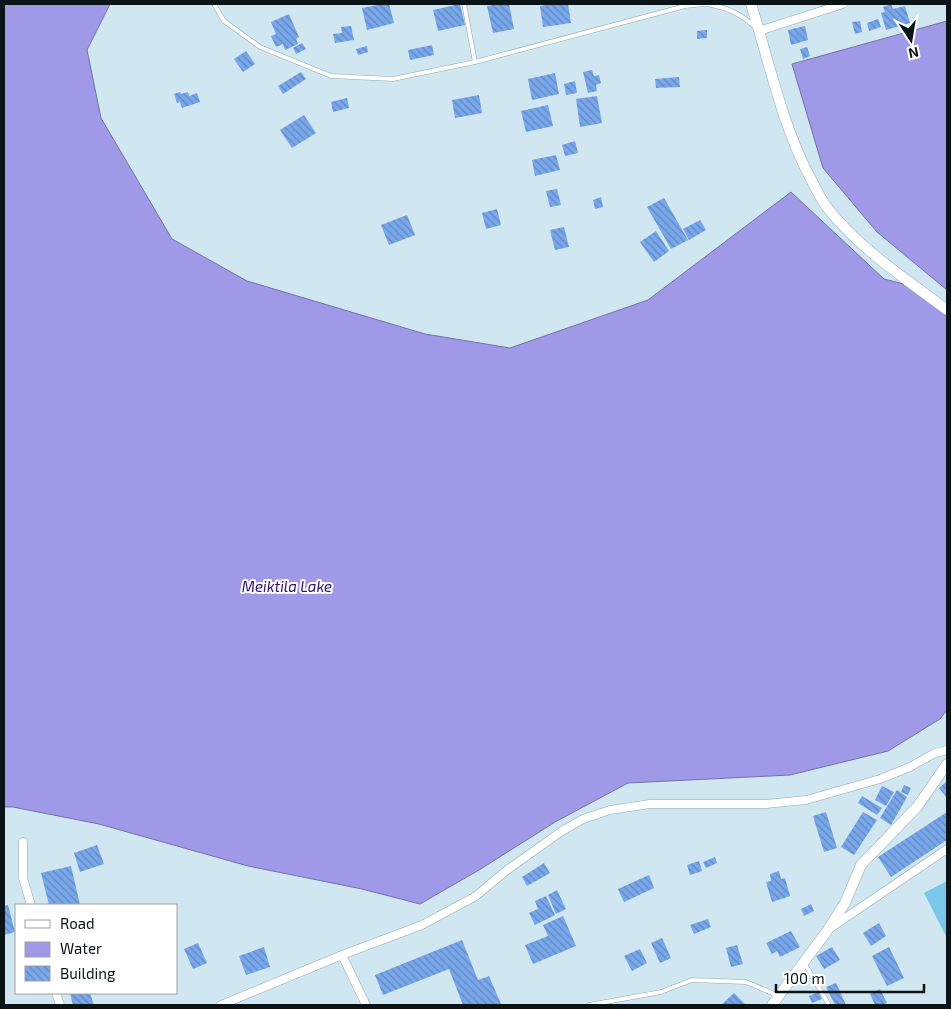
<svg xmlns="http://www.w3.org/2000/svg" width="951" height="1009" viewBox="0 0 951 1009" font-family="'Exo 2',sans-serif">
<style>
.garden{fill:#79c7e9}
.water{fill:#a099e7;stroke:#7371a8}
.building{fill:url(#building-back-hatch)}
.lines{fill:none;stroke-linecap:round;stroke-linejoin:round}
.service-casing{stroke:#91a7b1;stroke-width:5}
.minor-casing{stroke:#91a7b1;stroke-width:9}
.tertiary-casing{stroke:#91a7b1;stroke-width:11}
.service{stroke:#fff;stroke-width:4}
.minor{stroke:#fff;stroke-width:8}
.tertiary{stroke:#fff;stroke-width:10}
.labels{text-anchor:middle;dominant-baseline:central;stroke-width:4;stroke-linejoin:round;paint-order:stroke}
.water-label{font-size:15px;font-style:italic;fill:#2d136d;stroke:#fff}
</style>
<defs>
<pattern id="building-back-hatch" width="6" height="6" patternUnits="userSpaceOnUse" patternTransform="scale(1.25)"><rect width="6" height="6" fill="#78a7eb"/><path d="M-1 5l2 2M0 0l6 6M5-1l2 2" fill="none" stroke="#6187bd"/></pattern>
</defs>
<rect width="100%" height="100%" fill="#d0e7f2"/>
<path class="garden" d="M947 881V938L924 893Z"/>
<path class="water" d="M4 4H110L87 50 101 118 172 239 247 281 425 334 510 348 648 300 791 192 884 279 908 285 947 317V710L940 719 888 751 790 775 628 783 555 822 479 870 420 904 362 889 248 866 99 824 13 807H4Z
M947 21V290L877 232 823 168 792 64Z"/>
<path class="building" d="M383 4H389L394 23 367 30 362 8Z
M460 4 465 25 438 31 433 10Z
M499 4H509L514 29 493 33 487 6Z
M554 4H568L571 23 543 27 540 6Z
M891 4 893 9 905 6 910 23 886 30 881 13 885 12 883 7Z
M289 14 299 37 296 39 298 44 285 50 283 44 276 47 271 36 276 34 271 22Z
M878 19 881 27 869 31 867 23Z
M860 21 862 32 855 34 852 22Z
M351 26 354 40 335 43 333 34 342 33 341 27Z
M805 26 808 40 791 45 788 30Z
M707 30V38L697 39V31Z
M302 43 306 49 296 54 293 48Z
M432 45 434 55 410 60 408 50Z
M367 46 368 52 358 55 356 49Z
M807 47 810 56 803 59 800 49Z
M246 51 255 64 243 72 234 59Z
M592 70 594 76 599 75 601 83 596 85 597 91 588 93 583 72Z
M301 72 306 79 283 94 278 86Z
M555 73 559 94 532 100 528 79Z
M679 77 680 87 656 88 655 79Z
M575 81 577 93 566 95 564 84Z
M180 92 181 94 188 92 189 96 197 93 200 102 182 108 180 102 177 103 174 94Z
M479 95 482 113 455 118 452 100Z
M597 96 602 123 580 127 576 99Z
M347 98 349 108 333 112 331 102Z
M548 105 553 126 526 132 521 111Z
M304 115 316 133 292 148 280 130Z
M575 141 578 153 565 156 562 145Z
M556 155 560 170 535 176 532 160Z
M557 189 561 205 550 207 546 191Z
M601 197 603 207 595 209 593 200Z
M664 198 688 240 671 249 647 207Z
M497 209 501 225 486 229 482 213Z
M407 215 415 235 389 245 381 225Z
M700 220 706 230 689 240 683 229Z
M564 227 569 247 555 250 550 230Z
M656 231 669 251 654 262 640 242Z
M947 781V798L939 788Z
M904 785 911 788 908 795 901 792Z
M882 786 894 792 886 806 875 800Z
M897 790 907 797 891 825 880 818Z
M862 796 882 808 877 815 858 803Z
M826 812 837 848 824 852 813 816Z
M863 812 877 820 854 855 841 847Z
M947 812V840L891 877 878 857Z
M97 845 104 864 80 872 74 853Z
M715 857 717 863 706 868 703 862Z
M699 861 702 871 690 875 687 865Z
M544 863 550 873 527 886 522 877Z
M71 866 80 905H49L41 873Z
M779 871 781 879 785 878 790 896 772 902 766 882 771 881 770 874Z
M649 875 654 888 624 902 618 889Z
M557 890 566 909 556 914 548 895Z
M546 896 555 915 535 925 529 913 538 909 535 901Z
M811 904 814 911 804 916 801 909Z
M8 905 15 932 4 935V906Z
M563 916 576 946 533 964 525 945 548 936 543 925Z
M708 919 711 927 694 934 690 925Z
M879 923 886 936 871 946 863 933Z
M791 931 800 947 780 957 777 951 772 954 766 943Z
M662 938 671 958 660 963 651 943Z
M462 940 478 980 489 976 501 1004 463 1005 449 969 383 995 375 975Z
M198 943 207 963 193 969 184 949Z
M737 945 743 964 731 967 726 948Z
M264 947 270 967 246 975 239 956Z
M832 947 840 960 824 969 816 956Z
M889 947 904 978 887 986 872 956Z
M640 949 647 963 632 971 624 956Z
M836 983 846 1005H835L826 987Z
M880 989 887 1003 881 1005H875L870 994Z
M819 992 822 999 812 1003 809 996Z
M70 993H90L94 1005H73Z
M734 993 746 1005H721Z"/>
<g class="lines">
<g class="service-casing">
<path id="service" d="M214 4 224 21 260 47 331 76 393 79 475 62 685 6 704 4
M464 4 475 62
M707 4C728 8 740 13 756 28
M805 964 829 1005
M589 1005 661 992 692 980 746 982 777 995"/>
</g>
<g class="minor-casing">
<path id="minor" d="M759 31 843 4
M23 842V878L31 905
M829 929 947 849
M342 955 422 925 476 896 507 870 562 831 583 819 610 810 650 804H766L806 800 880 779 910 767 935 753 947 750
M56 993 60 1005
M221 1005 342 955 366 1005"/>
</g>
<g class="tertiary-casing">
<path id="tertiary" d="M751 4C770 64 782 127 813 183 817 191 821 199 826 206 859 249 905 278 947 310
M772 1005 827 931 845 903 861 865 917 807 947 764"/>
</g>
<use href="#service" class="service"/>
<use href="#minor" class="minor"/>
<use href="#tertiary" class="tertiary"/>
</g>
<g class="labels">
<g class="water-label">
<text x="287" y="586">Meiktila Lake</text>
</g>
</g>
<rect width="951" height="1009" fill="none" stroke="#0a1316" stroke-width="10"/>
<rect x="15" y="904" width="162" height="90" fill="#ffffff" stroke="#9da1a2"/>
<rect x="25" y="920" width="25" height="8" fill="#ffffff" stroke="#9da1a2"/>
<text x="60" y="929" font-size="15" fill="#0a1316">Road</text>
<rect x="25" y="942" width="25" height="15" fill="#a099e7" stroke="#9da1a2"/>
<text x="60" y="954" font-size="15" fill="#0a1316">Water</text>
<rect x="25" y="966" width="25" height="15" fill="url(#building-back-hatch)" stroke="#9da1a2"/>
<text x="60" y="979" font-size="15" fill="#0a1316">Building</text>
<g transform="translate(911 40) rotate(168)" stroke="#ffffff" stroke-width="4" paint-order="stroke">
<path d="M0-4L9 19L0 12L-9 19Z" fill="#0a1316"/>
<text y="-8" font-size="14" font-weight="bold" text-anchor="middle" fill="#0a1316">N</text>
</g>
<path d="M776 984v8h148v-8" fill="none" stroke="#0a1316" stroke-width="2.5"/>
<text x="784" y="984" font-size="15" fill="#0a1316" stroke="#ffffff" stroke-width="4" paint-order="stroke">100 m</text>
</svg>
